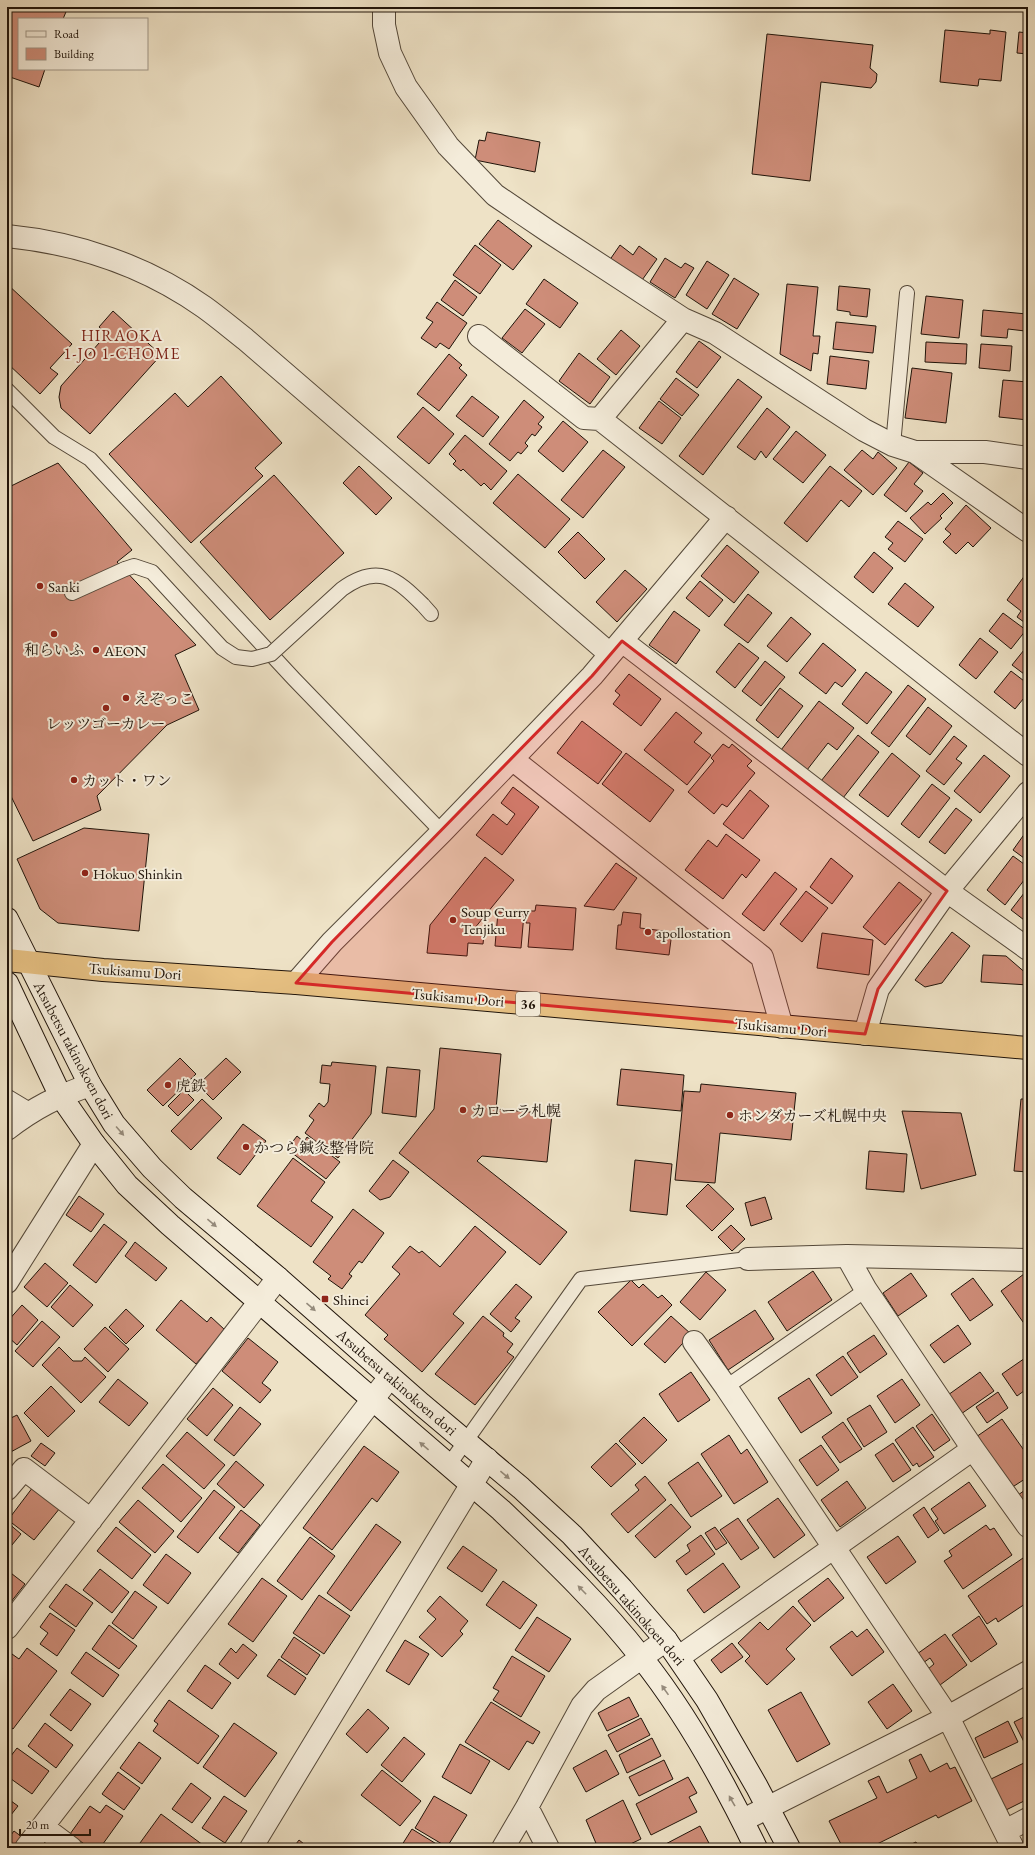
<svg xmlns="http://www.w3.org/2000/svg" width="1035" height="1855" viewBox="0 0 1035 1855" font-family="'EB Garamond','Noto Serif JP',serif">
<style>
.building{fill:#ce8d79;stroke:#20140a}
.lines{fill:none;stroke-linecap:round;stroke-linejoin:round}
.lane-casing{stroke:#544839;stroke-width:16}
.street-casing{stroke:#544839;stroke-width:24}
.secondary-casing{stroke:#20140a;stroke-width:24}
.highway-casing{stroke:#20140a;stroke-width:24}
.lane{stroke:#f4ecda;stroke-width:14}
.street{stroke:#f4ecda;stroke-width:22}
.secondary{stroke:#f4ecda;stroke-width:22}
.highway{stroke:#e7c183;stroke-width:22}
.lane-bridge-casing{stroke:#544839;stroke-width:16;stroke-linecap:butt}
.lane-bridge{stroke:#f4ecda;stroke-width:14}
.oneway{fill:#958b7c}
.marked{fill:#d62828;fill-opacity:0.2;stroke:#d62828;stroke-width:3;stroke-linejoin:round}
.poi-dot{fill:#8f2418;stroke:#f4ecda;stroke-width:1.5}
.labels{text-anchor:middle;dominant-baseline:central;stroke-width:4;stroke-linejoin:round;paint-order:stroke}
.shield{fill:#f4ecda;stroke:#605548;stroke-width:1}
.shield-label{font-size:14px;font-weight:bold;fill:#20140a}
.poi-label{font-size:15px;fill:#20140a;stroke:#f4ecda;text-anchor:start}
.street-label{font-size:15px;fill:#20140a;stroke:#f4ecda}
.neighbourhood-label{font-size:16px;letter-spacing:1px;fill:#7a1f14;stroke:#f4ecda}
</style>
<rect width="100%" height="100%" fill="#eee2c6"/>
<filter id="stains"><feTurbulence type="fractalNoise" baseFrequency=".005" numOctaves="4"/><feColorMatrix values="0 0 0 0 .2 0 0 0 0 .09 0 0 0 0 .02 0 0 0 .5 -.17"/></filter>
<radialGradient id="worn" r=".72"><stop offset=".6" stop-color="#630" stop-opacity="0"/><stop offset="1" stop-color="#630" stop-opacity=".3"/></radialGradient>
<path class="building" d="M7 7H68L63 19H19V69H45L39 87 7 76Z
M945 30 990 34V30L1006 32 1001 81 979 79 978 86 940 82Z
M1019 32 1028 33V54L1017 53Z
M767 34 873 45 870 68 877 74 876 82 871 88 821 82 810 181 752 174Z
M1027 76H1028V98H1025Z
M487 132 540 142 535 172 475 160 479 140 485 141Z
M498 220 532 246 513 270 479 244Z
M475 245 501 265 480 294 453 275Z
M620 245 633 255 639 246 657 259 640 283 609 261Z
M665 258 681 268 685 263 694 268 675 298 650 282Z
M707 261 729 275 707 309 686 295Z
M734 278 759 294 737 329 712 314Z
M544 279 578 303 560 328 526 304Z
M455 280 477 297 463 316 441 300Z
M7 284 72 344 50 368 58 374 40 394 7 363Z
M787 284 818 287 813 336H820L818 354 813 353 811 371 780 354Z
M839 286 870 289 867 317 850 315V312L837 310Z
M926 296 963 300 959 338 921 334Z
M437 302 467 323 449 349 440 343 436 348 421 338 433 322 426 318Z
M525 309 545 324 522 353 502 338Z
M983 310 1027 314 1025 331 1008 329 1007 338 981 336Z
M113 311 161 355 90 434 61 408 59 397 61 386 107 334 99 327Z
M836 322 876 326 873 353 833 349Z
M621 330 640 346 616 375 597 359Z
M699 341 721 357 697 388 676 372Z
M926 342 967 344 966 364 925 362Z
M981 344 1012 346 1010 371 979 368Z
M579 353 610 377 590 404 559 381Z
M449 354 462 365 459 368 467 375 439 411 417 394Z
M830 356 869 361 866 389 827 384Z
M912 368 952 373 946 423 905 418Z
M221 376 282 443 255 468 263 476 191 543 109 454 175 393 188 407Z
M676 378 699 395 682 416 660 399Z
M738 379 762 397 703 475 679 456Z
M1003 380 1028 382V420L999 417Z
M472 396 499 417 483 437 456 416Z
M524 400 544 417 538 424 542 427 535 436 532 434 525 443 528 446 521 454 518 452 510 461 489 444Z
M659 401 681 418 662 444 639 428Z
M423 407 454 434 429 464 397 437Z
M767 408 790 427 766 458 761 451 755 460 737 447Z
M563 421 588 442 563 472 538 451Z
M796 431 826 455 803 483 773 459Z
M465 435 507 471 491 490 484 483 481 486 463 469 461 471 453 464 456 461 449 454Z
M603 450 625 467 583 518 561 500Z
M862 450 873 459 878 452 897 468 873 495 844 470Z
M909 462 923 473 914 484 923 491 906 512 884 495Z
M58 463 132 550 117 562 196 645 175 655 199 710 167 725 97 796 101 810 33 841 7 788V488Z
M359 466 392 498 376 515 343 483Z
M830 466 862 491 849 507 841 500 807 542 784 523Z
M518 474 570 519 545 548 493 503Z
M274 475 344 553 270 620 200 542Z
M943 493 953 503 940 516 942 518 925 534 910 518 928 502 931 505Z
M966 505 991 528 973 547 968 542 956 554 943 542 951 534 945 529Z
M898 521 923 539 905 562 888 549 893 543 885 537Z
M578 532 605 559 585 579 558 552Z
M727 545 759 572 734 603 701 576Z
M874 552 893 568 873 593 854 577Z
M625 570 647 589 617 622 596 602Z
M1028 571V625L1017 617 1021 611 1007 600Z
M700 581 723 600 709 617 686 598Z
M905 583 934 607 918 627 888 604Z
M748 594 772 613 748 643 724 625Z
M674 611 700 630 676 664 649 645Z
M1003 613 1026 630 1011 649 989 631Z
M791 617 811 634 787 662 767 646Z
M980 638 998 652 976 679 959 665Z
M739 643 759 658 735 688 716 672Z
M823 643 856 670 842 687 835 682 826 694 799 673Z
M1028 645V677L1012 665Z
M765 661 785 677 761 706 742 691Z
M1011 671 1028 684V693L1015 709 994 692Z
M866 672 892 692 867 724 842 704Z
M629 674 661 699 641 726 613 704 620 695 615 691Z
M908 685 926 699 889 747 871 733Z
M780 688 803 706 778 738 756 720Z
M819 701 854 728 837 750 828 743 807 770 781 750Z
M928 707 952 726 930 755 906 736Z
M676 712 702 733 694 742 711 755 687 785 644 750Z
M582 721 622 752 598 784 557 753Z
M858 735 879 752 843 798 821 781Z
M954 736 967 746 956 759 962 763 944 785 926 771Z
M723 744 729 748 732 744 752 761 747 766 755 773 727 807 722 804 714 814 688 792 714 761 711 758Z
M626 753 674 790 650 822 602 784Z
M892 753 920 776 888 817 859 795Z
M984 755 1010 776 980 813 954 791Z
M932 784 950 798 919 838 901 824Z
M513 787 539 807 502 855 476 835 493 814 507 825 515 814 501 803Z
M750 790 769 806 743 839 723 824Z
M956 808 972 820 945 854 929 842Z
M84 828 149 834 139 931 58 923 40 909 17 859Z
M1028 829V861L1013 850Z
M726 834 760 860 746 878 742 874 723 899 685 870 708 840 717 847Z
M1013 856 1028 867V875L1005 905 987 890Z
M485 857 514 880 474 929V934L484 935 483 944 468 943 467 956 427 953 430 925Z
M831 858 853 876 832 904 810 887Z
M616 863 637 878 614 910 584 906Z
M775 872 797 889 764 931 742 914Z
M899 882 922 900 885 945 863 927Z
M1028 888V923L1011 910Z
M806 891 828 908 802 942 780 924Z
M536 905 576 908 573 950 528 947 530 923H526L527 911H535Z
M498 912 524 914 521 948 495 946Z
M623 912 641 914 640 928 672 932 669 955 616 949 618 925H621Z
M952 932 970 946 942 983 925 987 915 980Z
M822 933 873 940 869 975 817 968Z
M983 955 1006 956 1028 975V985L981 982Z
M440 1048 501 1054 496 1109 552 1114 547 1162 482 1156 477 1161 567 1232 540 1265 399 1153 434 1109Z
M180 1058 196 1074 163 1106 147 1090Z
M226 1058 241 1072 213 1100 198 1085Z
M332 1062 376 1066 371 1114 338 1158 305 1133 314 1120 309 1116 319 1103 324 1107 328 1102 330 1084 320 1083 322 1065 331 1066Z
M387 1067 420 1070 416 1117 382 1113Z
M621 1069 684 1075 681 1111 617 1105Z
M701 1084 796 1093 791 1140 720 1133 715 1183 675 1180 684 1091 700 1092Z
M184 1090 194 1100 178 1116 168 1106Z
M202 1099 222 1118 191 1150 171 1131Z
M1021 1099H1028V1172L1014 1171Z
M902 1111 961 1113 976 1175 921 1189Z
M243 1124 266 1141 240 1175 217 1158Z
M297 1136 304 1142 307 1137 340 1162 326 1179 287 1149Z
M869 1151 907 1154 904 1192 866 1189Z
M293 1158 325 1182 311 1201 333 1217 311 1247 257 1206Z
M393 1160 409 1172 390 1197 380 1200 369 1191Z
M635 1160 672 1164 667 1215 630 1211Z
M708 1184 734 1209 712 1231 686 1206Z
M79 1196 104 1214 91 1232 66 1215Z
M765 1197 772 1219 751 1226 745 1203Z
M353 1209 384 1233 362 1263 359 1261 349 1274 352 1276 342 1289 328 1279 331 1276 313 1262Z
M104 1224 127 1242 96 1283 73 1265Z
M731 1225 745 1239 732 1251 718 1237Z
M475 1226 506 1252 453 1314 464 1323 422 1372 384 1339 388 1335 365 1315 400 1274 392 1267 410 1246 419 1253 422 1251 440 1267Z
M135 1242 167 1268 156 1281 125 1256Z
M45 1263 68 1283 47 1307 24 1287Z
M813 1271 832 1300 787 1331 768 1302Z
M706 1272 726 1290 700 1320 680 1302Z
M911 1273 927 1296 898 1316 883 1293Z
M1024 1274 1028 1280V1329L1001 1291Z
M973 1278 993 1305 970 1321 951 1294Z
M631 1280 639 1288 643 1284 658 1298 662 1295 672 1305 632 1346 598 1312Z
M516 1284 532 1297 515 1318 520 1321 511 1332 490 1314Z
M70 1285 93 1305 73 1327 51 1307Z
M181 1300 207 1322 211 1317 225 1330 196 1364 156 1330Z
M22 1305 38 1320 17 1345 7 1336V1322Z
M126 1309 144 1326 126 1344 109 1327Z
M755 1310 774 1339 728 1370 709 1340Z
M483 1316 504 1333 503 1336 513 1344 507 1352 514 1357 475 1405 435 1374Z
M671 1316 691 1334 665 1363 644 1344Z
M42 1321 60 1337 33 1367 15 1351Z
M958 1325 971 1344 944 1363 930 1345Z
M105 1327 129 1349 108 1372 84 1349Z
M874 1335 887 1354 860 1373 847 1353Z
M248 1338 278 1362 262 1383 271 1390 260 1403 222 1371Z
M59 1347 73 1361H82L85 1357 106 1377 81 1403 42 1365Z
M843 1356 858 1377 831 1396 816 1375Z
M1028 1356V1388L1017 1396 1002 1374Z
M691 1372 710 1400 678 1422 659 1394Z
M980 1372 994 1391 961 1414 948 1395Z
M809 1378 832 1413 801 1433 778 1398Z
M118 1379 148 1403 129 1426 99 1402Z
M902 1379 920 1405 895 1423 877 1396Z
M51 1386 75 1411 48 1437 24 1413Z
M213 1388 233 1405 207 1436 187 1419Z
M998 1392 1008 1408 987 1423 976 1407Z
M870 1405 887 1432 864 1447 847 1419Z
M240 1407 261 1424 234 1456 214 1440Z
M932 1414 950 1440 934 1451 916 1426Z
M17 1415 31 1441 7 1454V1420Z
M644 1417 667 1440 642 1464 619 1441Z
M1002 1419 1028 1456V1477L1011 1488 976 1437Z
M843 1422 862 1449 840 1463 822 1437Z
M913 1427 934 1457 919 1467 917 1463 913 1466 895 1440Z
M1028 1430V1441L1023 1434Z
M187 1432 225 1465 204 1489 166 1456Z
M729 1435 741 1454 747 1449 768 1482 734 1504 701 1454Z
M41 1443 55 1453 45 1466 31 1456Z
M616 1443 636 1464 611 1487 591 1467Z
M893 1443 911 1470 893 1482 875 1455Z
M821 1445 839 1470 817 1486 799 1460Z
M364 1446 399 1472 377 1502 372 1498 332 1550 303 1528Z
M236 1461 264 1485 244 1508 217 1484Z
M698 1462 722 1496 691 1517 668 1483Z
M163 1464 202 1498 181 1522 142 1488Z
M645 1476 666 1500 628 1533 611 1514 639 1490 635 1485Z
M847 1481 866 1508 840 1527 821 1500Z
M969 1482 986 1506 944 1534 935 1521 938 1519 931 1509Z
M33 1487 60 1508 34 1540 8 1520Z
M1028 1488V1510L1018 1495Z
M214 1490 235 1507 198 1553 177 1537Z
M778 1498 805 1535 774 1558 747 1520Z
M138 1500 174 1531 155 1553 119 1522Z
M671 1504 691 1527 655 1558 635 1536Z
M924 1507 939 1530 928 1538 913 1515Z
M241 1510 260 1525 238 1553 219 1538Z
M738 1518 759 1548 741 1560 720 1530Z
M7 1522 21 1534 7 1551Z
M376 1524 401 1542 351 1611 327 1593Z
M986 1525 990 1530 994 1528 1012 1555 963 1589 944 1561 952 1556 949 1551Z
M116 1527 151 1555 132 1579 97 1551Z
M715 1527 727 1543 716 1550 705 1533Z
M701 1535 715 1554 686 1575 676 1561 690 1551 687 1545Z
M898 1536 916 1562 886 1584 867 1557Z
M310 1537 335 1556 302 1600 277 1581Z
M463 1546 497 1570 482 1592 447 1568Z
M166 1554 191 1573 168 1604 143 1585Z
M1023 1558 1028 1566V1602L998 1622 996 1618 987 1624 968 1596Z
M723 1563 740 1587 704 1613 687 1590Z
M100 1569 129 1592 112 1613 83 1590Z
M7 1570 25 1584 7 1607Z
M262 1578 287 1596 253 1642 228 1624Z
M828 1578 844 1598 814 1622 798 1601Z
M503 1581 537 1605 520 1629 486 1605Z
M66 1584 93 1603 76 1627 49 1607Z
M135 1591 157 1607 133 1639 112 1623Z
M319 1595 350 1616 324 1654 293 1633Z
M440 1596 468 1621 460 1631 463 1634 442 1657 419 1637 436 1619 427 1611Z
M793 1606 811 1625 786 1649 795 1659 767 1685 745 1661 750 1656 738 1643 760 1622 768 1630Z
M50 1613 75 1630 57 1656 40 1644 48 1633 40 1627Z
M979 1616 997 1644 971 1662 952 1635Z
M537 1617 571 1639 549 1672 515 1650Z
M109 1625 137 1646 119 1669 92 1649Z
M867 1629 884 1652 852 1676 830 1647 852 1631 857 1637Z
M945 1634 967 1665 940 1685 928 1669 934 1664 930 1658 923 1663 917 1654Z
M294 1637 320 1655 307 1675 281 1657Z
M405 1640 429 1654 409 1685 386 1671Z
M732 1643 743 1657 721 1673 711 1660Z
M243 1644 257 1655 238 1679 219 1664 231 1648 236 1653Z
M27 1648 57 1671 13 1729 7 1725V1674L12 1668 7 1664V1660L12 1654 19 1659Z
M86 1652 119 1675 103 1697 71 1673Z
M512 1656 545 1676 521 1717 493 1700 499 1691 493 1688Z
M279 1659 306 1678 295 1695 267 1676Z
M205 1665 231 1683 212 1709 187 1691Z
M893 1684 912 1711 887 1729 868 1702Z
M70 1689 91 1704 71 1731 50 1715Z
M801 1692 830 1744 797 1762 768 1710Z
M629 1697 639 1716 607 1731 598 1713Z
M169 1700 219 1736 198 1764 153 1731 158 1724 154 1721Z
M491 1702 540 1732 533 1744 527 1741 509 1770 465 1742Z
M368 1709 389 1728 367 1753 346 1734Z
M1028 1715V1745L1026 1746 1014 1722Z
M641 1718 650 1735 617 1752 608 1735Z
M1008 1721 1018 1742 984 1758 975 1738Z
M45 1723 73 1745 56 1768 28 1746Z
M234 1723 277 1753 245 1797 203 1767Z
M404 1737 425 1754 402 1782 381 1765Z
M652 1738 661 1756 627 1773 619 1755Z
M139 1742 161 1758 142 1784 120 1768Z
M460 1744 490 1761 471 1794 442 1777Z
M17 1748 49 1771 32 1794 7 1776V1761Z
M606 1750 619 1774 586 1792 573 1768Z
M921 1754 930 1772 947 1763 950 1769 955 1767 972 1801 938 1818 936 1815 869 1848H843L829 1821 877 1798 868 1781 879 1776 887 1793 917 1778 909 1760Z
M664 1760 673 1779 639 1796 629 1777Z
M1028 1761V1799L1004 1811 989 1780Z
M382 1770 421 1801 400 1826 361 1795Z
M118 1772 140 1788 124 1810 102 1794Z
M688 1777 697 1793 689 1797 697 1812 651 1835 636 1804Z
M191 1783 211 1798 192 1823 172 1809Z
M224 1796 247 1811 225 1843 202 1828Z
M434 1796 467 1815 447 1847 415 1828Z
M7 1798 18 1806 7 1820Z
M623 1800 641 1839 622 1848H598L586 1820Z
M106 1805 123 1816 100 1848H90L70 1834 90 1806 100 1813Z
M161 1814 207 1848H146L140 1843Z
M700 1826 711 1847 708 1848H658Z
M412 1829 443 1848H400Z
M14 1831 26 1840 19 1848H7V1840Z
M299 1840 309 1848H293Z
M916 1842 919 1848H903Z"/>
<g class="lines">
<g class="lane-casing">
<path id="lane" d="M7 390 54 437 90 459 294 679 442 832
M893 445 907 293
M72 593 125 569
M423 605 431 614
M726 1387 866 1290
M448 1466 581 1279 748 1259"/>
</g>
<g class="street-casing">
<path id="street" d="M384 7V25L390 53 406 87 448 146 495 195 548 231 683 319 715 333 864 430 893 445 915 452H985L1028 458
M7 236C77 243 146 266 204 307 218 317 231 328 245 339L610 654
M479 336 584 418 600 419 1028 755
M600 419 683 319
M915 452 1028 531
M622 641 947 891 1028 949
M512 759 762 957 782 1027
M296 983 332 942 442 832 592 676 726 517
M865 1034 878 989 947 891 1028 793
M7 1101 27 1113
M7 1129C34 1108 58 1096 90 1085
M847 1256 866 1290 973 1449 1028 1526
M748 1259 847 1256 1028 1260
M7 1282 94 1144
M694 1342 726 1387 948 1717 1013 1848
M7 1489 24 1469 91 1520
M7 1628 278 1278
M679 1657 973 1449
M527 1807 548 1848
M743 1820 948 1717 1028 1672
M43 1827 71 1848
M1005 1831 1028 1819
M26 1848 390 1377
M251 1848 487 1459
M503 1848 527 1807 582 1706 596 1690 666 1640"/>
</g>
<g class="secondary-casing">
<path id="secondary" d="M7 919 90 1085 114 1124 152 1168 183 1198 278 1278 421 1404 521 1488 572 1535 622 1589 666 1640 707 1700 757 1787 789 1848
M7 983 60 1095 94 1144 127 1185 170 1225 501 1510C550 1557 599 1603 641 1657 685 1712 725 1784 756 1848"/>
</g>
<g class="highway-casing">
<path id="highway" d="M7 960 103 970 296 983 1028 1048"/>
</g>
<use href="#lane" class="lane"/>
<use href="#street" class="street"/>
<use href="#secondary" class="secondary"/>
<use href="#highway" class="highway"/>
<g class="lane-bridge-casing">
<path id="lane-bridge" d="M125 569 134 566 152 572 222 648 236 657 252 659 271 654 342 589C378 563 396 578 423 605"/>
</g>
<use href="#lane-bridge" class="lane-bridge"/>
</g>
<defs><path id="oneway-solid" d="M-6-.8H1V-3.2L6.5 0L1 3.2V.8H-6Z"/></defs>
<g class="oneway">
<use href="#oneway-solid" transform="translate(120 1131) rotate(49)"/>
<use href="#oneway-solid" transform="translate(212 1223) rotate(40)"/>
<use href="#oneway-solid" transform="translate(311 1307) rotate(41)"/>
<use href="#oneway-solid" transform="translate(424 1446) rotate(-140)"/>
<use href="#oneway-solid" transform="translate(505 1475) rotate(40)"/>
<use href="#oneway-solid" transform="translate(582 1590) rotate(-134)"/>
<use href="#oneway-solid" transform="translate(665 1690) rotate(-125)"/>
<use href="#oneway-solid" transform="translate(732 1801) rotate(-120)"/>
</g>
<path class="marked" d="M622 641 947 891 878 989 865 1034 296 983 332 942 592 676Z"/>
<g class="poi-dot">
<circle cx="40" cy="586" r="4"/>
<circle cx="54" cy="634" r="4"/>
<circle cx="96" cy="650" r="4"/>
<circle cx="126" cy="698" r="4"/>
<circle cx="106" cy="708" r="4"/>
<circle cx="74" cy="780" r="4"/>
<circle cx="85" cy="873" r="4"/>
<circle cx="453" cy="920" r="4"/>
<circle cx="648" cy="932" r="4"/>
<circle cx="168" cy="1085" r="4"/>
<circle cx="463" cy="1110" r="4"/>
<circle cx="730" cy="1115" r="4"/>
<circle cx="246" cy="1147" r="4"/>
<rect x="321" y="1295" width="8" height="8" rx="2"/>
</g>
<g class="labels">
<rect class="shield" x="516" y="992" width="24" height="24" rx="3"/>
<g class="shield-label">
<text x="528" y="1004">36</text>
</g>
<g class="poi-label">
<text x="48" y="586">Sanki</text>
<text x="54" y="649" text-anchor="middle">和らいふ</text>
<text x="104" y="650">AEON</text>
<text x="134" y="698">えぞっこ</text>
<text x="106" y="723" text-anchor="middle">レッツゴーカレー</text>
<text x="82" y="780">カット・ワン</text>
<text x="93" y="873">Hokuo Shinkin</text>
<text x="461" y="911">Soup Curry<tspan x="461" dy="17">Tenjiku</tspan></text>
<text x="656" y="932">apollostation</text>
<text x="176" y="1085">虎鉄</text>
<text x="471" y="1110">カローラ札幌</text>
<text x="738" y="1115">ホンダカーズ札幌中央</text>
<text x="254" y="1147">かつら鍼灸整骨院</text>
<text x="333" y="1299">Shinei</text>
</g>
<g class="street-label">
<text transform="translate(135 971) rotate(4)">Tsukisamu Dori</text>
<text transform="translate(458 997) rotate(5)">Tsukisamu Dori</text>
<text transform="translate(781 1027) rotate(5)">Tsukisamu Dori</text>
<text transform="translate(74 1050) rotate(62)">Atsubetsu takinokoen dori</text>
<text transform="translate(397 1382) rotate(41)">Atsubetsu takinokoen dori</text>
<text transform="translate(632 1605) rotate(49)">Atsubetsu takinokoen dori</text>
</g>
<g class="neighbourhood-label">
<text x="122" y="335">HIRAOKA<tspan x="122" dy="18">1-JO 1-CHOME</tspan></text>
</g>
</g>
<rect width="1035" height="1855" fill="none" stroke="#eee2c6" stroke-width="24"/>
<rect x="8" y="8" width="1019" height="1839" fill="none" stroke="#20140a" stroke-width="2"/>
<rect x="12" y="12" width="1011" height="1831" fill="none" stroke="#20140a"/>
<rect x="18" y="18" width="130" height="52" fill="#f4ecda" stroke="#9f9687"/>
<rect x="26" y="31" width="20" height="6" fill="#f4ecda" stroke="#9f9687"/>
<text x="54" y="38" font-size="12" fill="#20140a">Road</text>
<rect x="26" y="48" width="20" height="12" fill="#ce8d79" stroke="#9f9687"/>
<text x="54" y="58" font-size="12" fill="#20140a">Building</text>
<path d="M20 1829v6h70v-6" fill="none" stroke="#20140a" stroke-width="2"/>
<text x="26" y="1829" font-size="12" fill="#20140a" stroke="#f4ecda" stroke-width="3" paint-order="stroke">20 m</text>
<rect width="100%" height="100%" filter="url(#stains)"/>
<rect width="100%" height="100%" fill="url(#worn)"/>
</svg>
